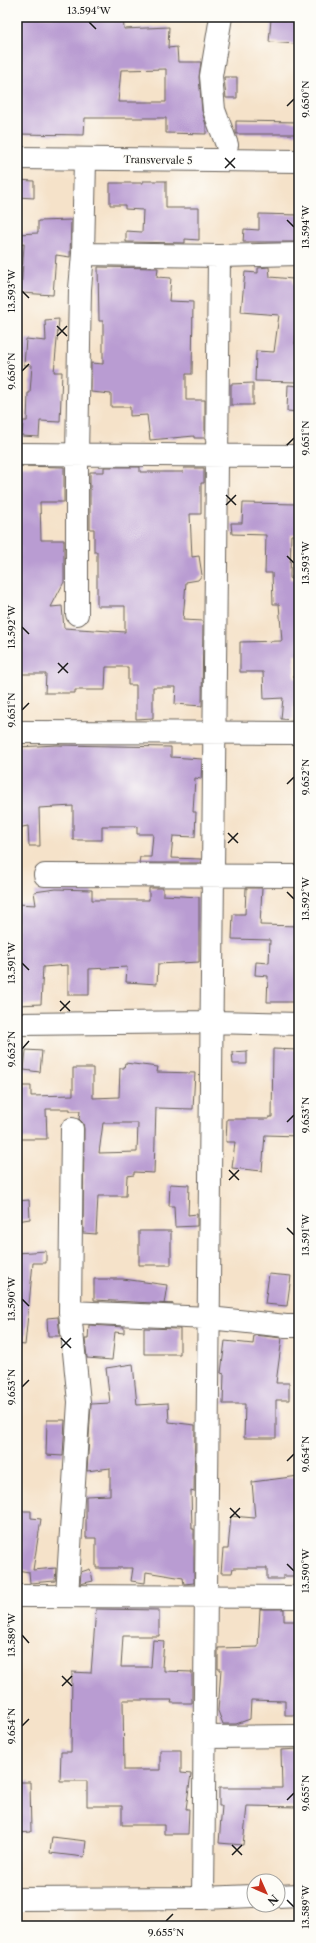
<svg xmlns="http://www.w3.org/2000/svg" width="316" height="1943" viewBox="0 0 316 1943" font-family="'Libre Caslon Text',serif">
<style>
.building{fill:#b99cd2;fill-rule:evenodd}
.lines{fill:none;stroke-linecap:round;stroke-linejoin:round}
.minor-casing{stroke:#686159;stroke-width:24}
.major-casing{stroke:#686159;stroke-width:24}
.minor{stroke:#fff;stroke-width:22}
.major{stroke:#fff;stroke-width:22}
.ticks{fill:none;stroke:#1c1c1c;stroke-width:1.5}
.labels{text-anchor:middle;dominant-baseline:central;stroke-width:3;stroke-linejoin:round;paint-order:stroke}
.street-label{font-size:10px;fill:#1c1c1c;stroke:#fdfcf7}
.neatline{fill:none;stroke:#1c1c1c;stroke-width:1.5}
.ticks-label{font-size:10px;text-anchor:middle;fill:#1c1c1c}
</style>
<rect width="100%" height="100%" fill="#fdfcf7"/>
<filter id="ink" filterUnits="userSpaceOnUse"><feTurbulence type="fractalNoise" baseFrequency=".025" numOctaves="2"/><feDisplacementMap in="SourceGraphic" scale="8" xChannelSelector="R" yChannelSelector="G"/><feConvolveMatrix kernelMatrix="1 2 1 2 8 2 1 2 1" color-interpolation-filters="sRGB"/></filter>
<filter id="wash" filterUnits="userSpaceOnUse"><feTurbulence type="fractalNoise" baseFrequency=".012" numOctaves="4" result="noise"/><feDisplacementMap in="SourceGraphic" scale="16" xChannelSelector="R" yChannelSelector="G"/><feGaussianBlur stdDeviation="0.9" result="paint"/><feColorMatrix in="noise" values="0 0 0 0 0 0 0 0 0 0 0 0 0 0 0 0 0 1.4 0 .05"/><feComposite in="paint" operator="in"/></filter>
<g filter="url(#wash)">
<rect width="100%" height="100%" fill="#f5e2c9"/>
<g id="blocks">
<path class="building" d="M17 17H123L124 29 169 27 168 48 177 47 178 62H201L199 77 202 111 206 125V134L166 133V118H85L84 135 17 134ZM166 69V102H118L121 70Z
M271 19 298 21 296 44 269 42Z
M224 77H237V98H226Z
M236 121 299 122V134H236Z
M17 180 34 181V198L17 197Z
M143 181H166V208H199V240L185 239V243L126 242V231L142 232 143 210 125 209V205H110V183H143Z
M259 214 299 215V242H243L244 229 259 230Z
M71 220 70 257 56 255 53 295 21 293 24 244 17 245V234L38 233V221Z
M98 267 158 268 157 277 171 278 169 301 193 302 192 374H186V400H205V438H194V436L150 440 147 415 130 416V407H111V394L91 392V363L103 364V321H99Z
M269 267 270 277 293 279V284H299V309L295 344H297L298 351 297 382 255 381 256 351 274 352 279 315 241 312 245 272 258 273V268Z
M59 319 54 372H62L60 422 40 421 39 437 22 436 23 421H27L28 393H30L32 365H24L26 339 46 341 45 320Z
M253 383V405H231V384Z
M288 385 299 386V412L287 411Z
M17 466 64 467V502H40L41 540H64V582L51 607 62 606 64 628 125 632V606H97V552H94V529H90V472H104V467H140V472H183L184 468H204V483H201V514H190L192 557 199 556 202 575 198 580 186 582 183 620 203 621 202 706 175 704 176 687H153V718L136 719V685H128V667H106L105 690H75V693H45L46 674H17Z
M243 503 299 504V535H291L290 579H299V654H294V678H299V701H294L293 720 281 719 283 698 264 699 263 672H240V642L282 641 279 604H273L272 573H265L266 535 232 534 231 523H242Z
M57 745 171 747V757L202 759 201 779 195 778 193 812H196L195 837 173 836 171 858 201 859V863H139L140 857H151L153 834H137V826H102V840H73V806L39 808 40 846H29L28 826 17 828V811H18L17 747Z
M149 888H163V895L199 897V962L158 964 157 984 126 982 127 967 89 969V995H68V965L43 967 41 1004 17 1005V904L36 905 34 892 56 889 92 890V900H149Z
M246 888H262L260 925 299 926V1002H267L268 976 255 975 256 962 269 963 270 940 232 939 233 914H245Z
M273 1049 299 1050V1136L265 1135 262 1171 232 1168 235 1142H226L227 1119H269V1117H272Z
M26 1050 42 1051 40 1072 24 1070Z
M247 1051V1064H233L232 1052Z
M125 1063 158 1067 157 1072 195 1073 193 1109 156 1108 154 1173 134 1172V1175L127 1176 126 1196H98L96 1234 83 1233 84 1129 83 1123 79 1119 80 1111H70V1109H46L47 1139H17V1086H31V1096L73 1095V1068H93V1098L119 1097 120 1068H124ZM103 1123H138L137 1152 99 1153Z
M170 1184 189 1185 188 1215 197 1214V1226L175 1227 174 1206H169Z
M29 1200 30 1219 17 1221V1201Z
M139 1231H171V1265H139Z
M46 1251V1263H33L25 1345 17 1344V1293H19L17 1253Z
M269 1274 291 1276 287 1306 265 1304Z
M94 1279H123L167 1285 164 1304H173L94 1300Z
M58 1317 60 1336H48L47 1318Z
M89 1325 124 1327V1333L115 1332 112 1360 87 1358 85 1339H88Z
M144 1328 180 1329V1354H144Z
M254 1335 282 1338 276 1383H289V1400H276V1438H244L245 1404H223L224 1374 221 1373 225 1341 253 1344Z
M133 1364 137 1405 168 1403 169 1422 195 1425 194 1492 191 1491 192 1529H194V1583L184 1584 183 1578 146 1572 145 1583 131 1581 133 1568H96V1538H86V1496L110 1495V1468L87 1471 91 1404 110 1403 106 1368Z
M47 1420H65L63 1456 46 1455Z
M299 1476V1576H283V1579H267V1568H233L232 1573H221L223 1549H228L231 1516 255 1518 252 1482Z
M17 1511H31V1518L41 1519 33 1570 56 1568 55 1581 30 1583 29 1572 17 1570Z
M90 1569 93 1581 80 1584 81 1572Z
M96 1609 159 1610V1636H123L121 1667H151L153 1640 164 1641 162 1667H164V1671L192 1672V1703H171L172 1700H123L124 1770H160V1750H181V1773L191 1774 186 1809H189L188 1834H164V1825H122V1806H87V1781H60L61 1752H71L72 1672 91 1673Z
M260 1609H284V1621H299V1715H285V1701L251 1700 250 1719 236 1724H223L218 1711 221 1669H218V1648L258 1647Z
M299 1749V1807L247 1806 243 1845 219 1843 222 1806H219V1788H282L281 1750Z
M17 1782H30L31 1832 18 1833Z
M52 1837 86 1841 84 1857 50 1853Z"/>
</g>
</g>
<g filter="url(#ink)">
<use href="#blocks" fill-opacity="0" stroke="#686159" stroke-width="1"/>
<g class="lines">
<g class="minor-casing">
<path id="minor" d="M221 17 211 76 214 110 227 145
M85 159 83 254 219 256 299 254
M17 454 299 456
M77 614V455L80 289 83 254
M17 732 299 733
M45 875 299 876
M17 1024 212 1022 299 1024
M70 1312 209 1318 286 1326H299
M17 1596 299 1597
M67 1596 79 1402 70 1312 72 1129
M205 1737 299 1736
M278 1896 299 1895
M203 1898 219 256
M17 1899 203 1898 254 1896"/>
</g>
<g class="major-casing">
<path id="major" d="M17 158 299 161"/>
</g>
<use href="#minor" class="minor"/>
<use href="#major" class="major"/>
</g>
</g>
<path class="ticks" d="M89 22 96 29M287 106 294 99M225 158 235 168M225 168 235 158M287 220 294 227M22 291 29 298M57 326 67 336M57 336 67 326M22 371 29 364M287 445 294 438M226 495 236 505M226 505 236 495M287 556 294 563M22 627 29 634M58 663 68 673M58 673 68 663M22 710 29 703M287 784 294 777M228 833 238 843M228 843 238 833M287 892 294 899M22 963 29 970M60 1001 70 1011M60 1011 70 1001M22 1049 29 1041M287 1122 294 1115M229 1170 239 1180M229 1180 239 1170M287 1228 294 1235M22 1299 29 1306M61 1338 71 1348M61 1348 71 1338M22 1387 29 1380M287 1461 294 1454M230 1508 240 1518M230 1518 240 1508M287 1564 294 1571M22 1635 29 1643M62 1676 72 1686M62 1686 72 1676M22 1726 29 1719M287 1800 294 1793M232 1845 242 1855M232 1855 242 1845M287 1900 294 1907M166 1921 173 1914"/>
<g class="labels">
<g class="street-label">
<text transform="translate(158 160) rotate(1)">Transvervale 5</text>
</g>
</g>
<rect width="316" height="1943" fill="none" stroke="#fdfcf7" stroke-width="44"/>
<g transform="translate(266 1893) rotate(135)"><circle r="19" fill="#fdfcf7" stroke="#a3a29f"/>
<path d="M0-3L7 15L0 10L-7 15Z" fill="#c8321e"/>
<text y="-6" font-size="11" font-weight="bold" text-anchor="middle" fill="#1c1c1c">N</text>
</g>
<rect x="22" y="22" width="272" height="1899" class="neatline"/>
<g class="ticks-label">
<text x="89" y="14">13.594°W</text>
<text transform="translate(305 99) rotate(-90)" y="4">9.650°N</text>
<text transform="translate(305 227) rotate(-90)" y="4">13.594°W</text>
<text transform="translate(11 291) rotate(-90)" y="4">13.593°W</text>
<text transform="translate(11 371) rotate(-90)" y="4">9.650°N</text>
<text transform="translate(305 438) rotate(-90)" y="4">9.651°N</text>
<text transform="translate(305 563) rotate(-90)" y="4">13.593°W</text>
<text transform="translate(11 627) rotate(-90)" y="4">13.592°W</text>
<text transform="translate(11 710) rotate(-90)" y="4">9.651°N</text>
<text transform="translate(305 777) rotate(-90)" y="4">9.652°N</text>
<text transform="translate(305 899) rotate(-90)" y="4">13.592°W</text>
<text transform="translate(11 963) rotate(-90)" y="4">13.591°W</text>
<text transform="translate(11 1049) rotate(-90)" y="4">9.652°N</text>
<text transform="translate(305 1115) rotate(-90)" y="4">9.653°N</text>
<text transform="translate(305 1235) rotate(-90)" y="4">13.591°W</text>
<text transform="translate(11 1299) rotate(-90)" y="4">13.590°W</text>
<text transform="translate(11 1387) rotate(-90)" y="4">9.653°N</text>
<text transform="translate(305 1454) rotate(-90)" y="4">9.654°N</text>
<text transform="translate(305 1571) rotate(-90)" y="4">13.590°W</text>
<text transform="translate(11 1635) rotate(-90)" y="4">13.589°W</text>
<text transform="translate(11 1726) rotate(-90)" y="4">9.654°N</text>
<text transform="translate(305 1793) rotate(-90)" y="4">9.655°N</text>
<text transform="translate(305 1907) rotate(-90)" y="4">13.589°W</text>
<text x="166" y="1936">9.655°N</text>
</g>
</svg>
